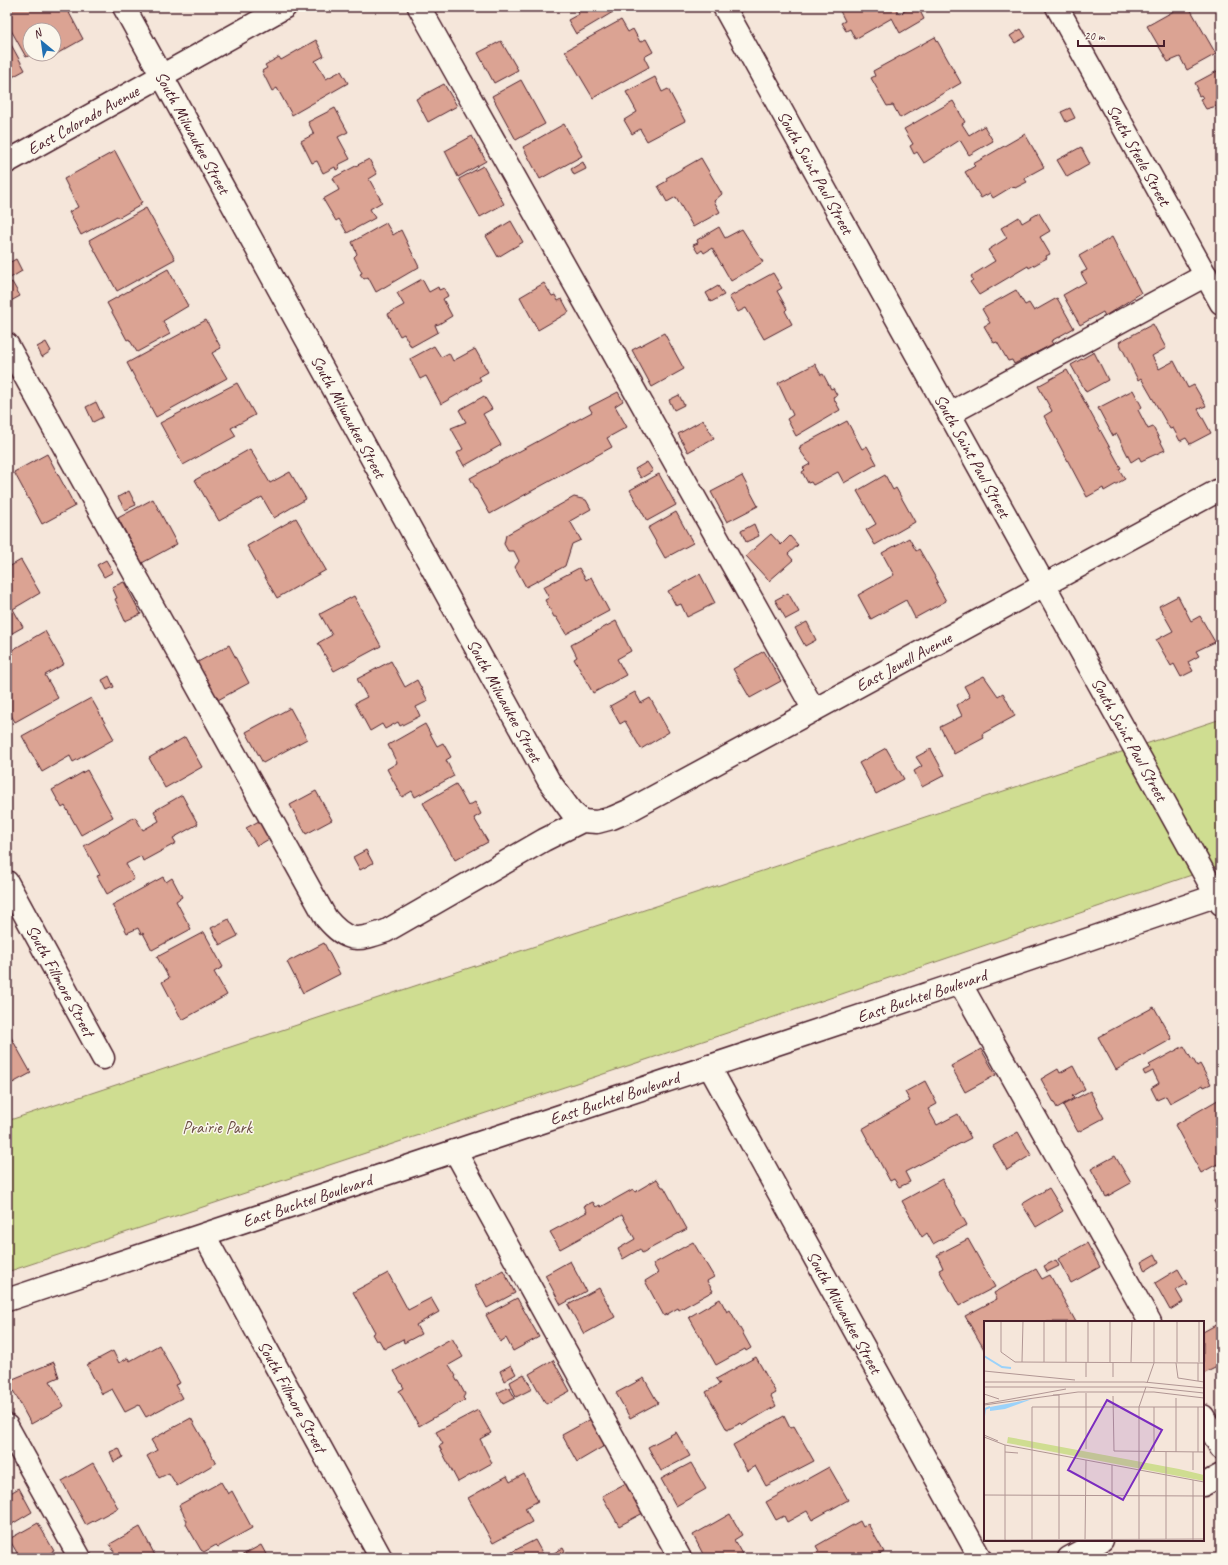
<svg xmlns="http://www.w3.org/2000/svg" width="1228" height="1565" viewBox="0 0 1228 1565" font-family="Caveat,sans-serif">
<style>
.green{fill:#cfdd91;stroke:#8c7e5e}
.building{fill:#dba393;stroke:#4a1f2b}
.lines{fill:none;stroke-linecap:round;stroke-linejoin:round}
.minor-casing{stroke:#4a1f2b;stroke-width:25}
.major-casing{stroke:#4a1f2b;stroke-width:25}
.minor{stroke:#fbf7ec;stroke-width:22}
.major{stroke:#fbf7ec;stroke-width:22}
.labels{text-anchor:middle;dominant-baseline:central;stroke-width:3;stroke-linejoin:round;paint-order:stroke}
.street-label{font-size:17px;fill:#4a1f2b;stroke:#fbf7ec}
.park-label{font-size:17px;fill:#6b4e44;stroke:#fbf7ec}
.inset-river{fill:none;stroke:#9bd2fa;stroke-width:2}
.inset-road{fill:none;stroke:#b19694;stroke-width:1}
.view{fill:#7b2cbf;fill-opacity:0.15;stroke:#7b2cbf;stroke-width:2}
.inset-edge{fill:none;stroke:#4a1f2b;stroke-width:2}
</style>
<rect width="100%" height="100%" fill="#f5e6da"/>
<filter id="ink" filterUnits="userSpaceOnUse"><feTurbulence type="fractalNoise" baseFrequency=".025" numOctaves="2"/><feDisplacementMap in="SourceGraphic" scale="8" xChannelSelector="R" yChannelSelector="G"/><feConvolveMatrix kernelMatrix="1 2 1 2 8 2 1 2 1" color-interpolation-filters="sRGB"/></filter>
<g filter="url(#ink)">
<path class="green" d="M1221 719V865L730 1032 7 1272V1121Z"/>
<path class="building" d="M7 7H66L83 39 44 61 40 54H54V30H30V54H33L26 57 7 23Z
M576 7H610L613 12 576 34 568 20 579 14Z
M838 7H895L899 14 912 7H918L924 19 900 33 892 18 855 39 850 29 846 31 841 23 845 21Z
M1181 7H1189L1216 54 1187 70 1180 57 1168 62 1147 26Z
M621 20 628 32 633 29 640 42 646 39 653 52 644 57 649 67 593 98 565 51Z
M1021 29 1026 37 1015 43 1010 36Z
M935 37 961 83 900 118 893 105 887 106 871 78 875 76 873 71Z
M8 39 25 70 7 80V40Z
M316 40 324 56 315 61 326 79 341 71 348 83 292 115 277 88 272 91 262 71 267 68 265 65 279 57 281 60Z
M501 41 518 70 494 83 478 53Z
M1221 69V118L1216 109 1218 108 1217 106 1206 109 1200 99 1203 98 1201 95 1199 96 1196 90 1198 89 1195 83Z
M655 77 662 92 668 89 685 121 647 141 640 129 632 134 624 120 637 112 626 92Z
M521 80 545 124 516 140 492 96Z
M444 84 457 106 428 122 416 99Z
M953 101 965 122 962 124 969 135 984 126 993 141 969 155 960 140 924 163 917 152 914 154 910 146 913 144 904 129Z
M335 108 348 132 338 137 350 159 338 165 340 168 336 170 335 167 323 173 317 161 312 163 301 141 314 134 308 122Z
M1070 108 1075 118 1066 122 1061 112Z
M564 124 582 156 540 179 523 147Z
M1025 134 1044 167 1024 178 1027 182 1015 188 1013 186 993 198 990 193 981 198 965 172 975 166 973 164Z
M472 136 486 161 458 177 445 151Z
M1081 147 1090 164 1067 177 1057 160Z
M115 151 142 202 140 203 141 205 118 218 117 216 81 235 69 212 78 207 64 179Z
M701 158 722 194 714 201 720 212 693 227 676 197 667 202 658 186 667 181 666 178Z
M369 159 377 174 369 179 382 202 370 209 375 218 347 233 339 219 336 221 323 199 339 190 333 178Z
M583 162 586 169 574 175 571 169Z
M483 166 504 204 480 217 459 179Z
M146 208 175 259 117 291 89 240Z
M1039 213 1050 231 1040 237 1050 254 1046 256 1047 258 1029 268 1028 266 979 295 970 282 973 280 971 276 995 261 988 250 1007 238 1001 228 1019 217 1022 223Z
M511 221 523 242 498 257 486 236Z
M386 223 393 235 401 230 419 267 376 292 368 277 364 279 360 274 362 273 354 257 357 254 352 242Z
M719 227 725 238 742 229 763 262 731 281 712 248 704 253 702 250 698 253 693 245 698 243 697 240Z
M1112 237 1141 293 1105 316 1103 312 1080 325 1063 295 1086 282 1081 273 1087 270 1079 256Z
M16 259 22 271 7 280V264Z
M168 269 188 306 163 321 170 334 137 352 129 339 127 340 107 303Z
M773 273 782 288 777 291 787 309 785 311 792 324 764 339 746 308 738 312 729 297Z
M422 279 429 292 438 287 439 290 444 288 448 296 443 299 452 316 439 324 435 325 438 332 411 347 404 334 400 336 388 314 404 305 397 293Z
M12 282 20 296 9 302 7 298V285Z
M544 283 552 296 555 295 558 301 562 299 569 312 538 330 520 297Z
M718 286 724 295 711 302 706 293Z
M1016 290 1025 305 1029 303 1034 311 1057 298 1074 328 1051 341 1053 344 1014 364 1012 360 1008 361 997 342 994 343 984 326 990 323 982 309Z
M206 320 221 348 212 353 227 378 156 417 127 363Z
M1153 324 1166 348 1152 356 1159 369 1174 361 1188 388 1194 385 1206 406 1198 409 1211 433 1190 444 1186 438 1180 441 1173 428 1170 429 1141 378 1138 380 1119 342Z
M664 333 684 369 652 387 632 350Z
M46 342 51 351 42 357 37 347Z
M434 346 441 357 449 353 453 361 475 349 488 372 479 377 481 380 469 387V388L441 404 426 376 420 379 410 359Z
M1094 352 1108 380 1086 392 1071 365Z
M815 364 821 375 823 374 831 389 833 388 837 395 833 397 840 410 796 436 787 419 793 415 778 383Z
M1067 370 1121 468 1119 469 1125 479 1104 491 1103 488 1087 497 1044 416 1052 411 1038 386Z
M237 383 255 415 231 428 236 436 183 465 160 423Z
M1133 390 1142 407 1138 410 1148 429 1153 427 1165 450 1141 461 1139 457 1131 462 1117 434 1113 436 1098 408Z
M618 392 623 401 615 406 627 427 607 438 612 447 490 514 470 478 592 412 589 407Z
M679 395 684 405 674 410 669 400Z
M484 396 492 409 483 414 501 445 464 466 457 453 463 449 451 428 466 422 459 410Z
M96 402 103 417 93 422 86 407Z
M703 420 714 438 688 452 678 434Z
M847 421 862 449 867 446 877 464 844 483 838 472 813 485 811 482 808 483 802 472 805 470 803 468 810 464 799 449 801 448 800 446Z
M250 449 270 483 290 472 306 499 274 518 262 497 219 521 195 480Z
M47 454 75 506 42 524 14 472Z
M647 462 653 471 641 478 635 469Z
M659 474 676 505 647 521 630 490Z
M885 475 893 490 896 488 915 522 875 545 866 530 876 524 857 491Z
M742 476 758 506 727 522 711 492Z
M129 491 136 505 125 510 118 497Z
M574 497 586 500 591 509 570 521 581 540 572 544 565 566 526 587 515 567 519 561 514 551H508L504 544 506 535Z
M153 499 177 544 142 563 118 518Z
M676 512 693 543 665 558 648 528Z
M296 518 326 570 277 598 247 546Z
M754 524 759 536 746 542 741 531Z
M771 534 781 545 790 536 798 545 788 554 793 560 769 581 746 556Z
M909 538 916 551 919 549 938 582 936 583 946 601 915 618 906 600 871 619 858 595 894 575 882 553Z
M21 560 40 593 13 609 23 627 7 636V568Z
M106 560 113 572 104 577 97 565Z
M579 568 586 580 591 577 609 611 566 634 556 617H554L545 600 549 598 543 587Z
M700 574 715 603 687 617 681 604 676 606 668 591Z
M124 582 141 614 125 621 115 599 117 598 112 587Z
M788 593 799 612 786 619 775 600Z
M354 596 381 646 334 671 318 643 332 635 320 614Z
M1178 596 1191 621 1200 616 1215 642 1196 651 1199 656 1188 662 1193 671 1181 677 1174 664 1171 666 1156 640 1173 631 1159 606Z
M616 621 631 651 617 659 626 675 593 693 574 659 577 657 571 645Z
M807 622 816 640 805 646 795 628Z
M45 631 64 664 45 675 58 698 15 722 7 708V653Z
M229 645 249 683 216 701 196 663Z
M764 651 781 681 750 698 733 669Z
M391 661 405 687 417 680 428 701 416 707 420 716 400 726 398 722 385 729 382 724 370 731 355 703 367 697 357 679Z
M109 676 114 687 107 690 102 680Z
M984 676 998 696 1003 693 1015 716 982 734 984 738 954 754 940 727 962 716 957 705 970 697 964 686Z
M635 692 641 703 650 698 669 732 641 749 625 721 620 724 610 706Z
M91 698 114 739 73 762 70 756 42 772 22 736Z
M290 708 307 739 263 763 246 732Z
M425 724 437 746 443 743 451 757 446 760 454 776 415 797 412 791 402 797 387 769 397 763 388 745Z
M185 737 202 767 165 788 149 758Z
M886 748 904 779 876 794 859 763Z
M931 749 945 775 922 787 914 771 922 766 916 757Z
M87 770 113 817 81 835 65 806 62 808 52 790Z
M456 784 468 806 475 802 481 814 474 818 488 842 455 860 423 803Z
M316 791 332 820 306 834 290 805Z
M182 795 198 824 173 838 176 843 143 861 141 856 126 864 134 879 107 894 97 876 100 875 84 846 135 817 143 830 159 821 154 811Z
M259 821 269 839 257 846 246 828Z
M366 850 373 863 360 870 353 857Z
M163 877 166 882 172 878 182 897 176 901 191 929 152 950 143 933 141 934 138 928 127 933 112 905Z
M229 919 238 936 220 945 211 928Z
M204 932 223 967 214 972 227 995 182 1020 162 982 169 978 157 957Z
M324 943 340 974 303 993 287 962Z
M1154 1007 1172 1039 1116 1070 1098 1037Z
M7 1030 31 1073 7 1086Z
M1184 1046 1192 1060 1193 1059 1197 1066 1200 1064 1211 1084 1204 1087 1203 1085 1170 1103 1166 1096 1157 1100 1151 1088 1159 1083 1153 1071 1145 1075 1143 1071 1151 1067 1149 1065Z
M981 1049 996 1075 965 1092 951 1066Z
M1073 1066 1085 1089 1072 1096 1074 1098 1057 1108 1041 1079 1058 1069 1060 1073Z
M925 1081 937 1104 928 1109 937 1125 958 1114 971 1138 905 1172 910 1182 899 1187 894 1179 890 1181 862 1129 910 1101 905 1092Z
M1090 1091 1104 1118 1078 1132 1063 1105Z
M1221 1098V1162L1201 1173 1175 1125Z
M1018 1132 1031 1155 1007 1170 993 1146Z
M1115 1156 1131 1183 1106 1197 1091 1169Z
M657 1179 662 1187H664L687 1229 642 1253 640 1249 623 1259 618 1249 635 1239 622 1215 560 1249 550 1232 587 1212 584 1206 593 1202 596 1207 600 1205 601 1207 633 1189 635 1192Z
M942 1179 967 1225 933 1244 927 1233 922 1237 902 1201Z
M1049 1188 1063 1211 1036 1227 1022 1204Z
M1221 1197V1215L1214 1201Z
M968 1239 995 1287 959 1306 939 1270 943 1268 937 1255Z
M693 1242 714 1277 707 1281 713 1291 679 1310 678 1308 664 1316 645 1281 658 1273 653 1264Z
M1087 1243 1100 1267 1071 1283 1058 1259Z
M1155 1254 1159 1262 1145 1271 1141 1262Z
M1056 1260 1059 1266 1047 1272 1044 1266Z
M570 1261 586 1291 561 1305 545 1275Z
M1036 1269 1042 1279 1050 1275 1076 1322H985V1351L965 1316 997 1299 994 1293Z
M1178 1269 1187 1284 1176 1290 1183 1302 1170 1310 1155 1283Z
M503 1270 515 1293 487 1308 475 1286Z
M388 1273 408 1310 431 1298 439 1312 416 1325 421 1334 404 1343 403 1339 384 1349 379 1340 376 1341 372 1334 375 1332 353 1292Z
M599 1288 615 1317 584 1334 568 1305Z
M517 1298 539 1337 513 1351 506 1338 500 1342 486 1315Z
M720 1299 727 1312 730 1310 751 1348 746 1351 745 1349 716 1365 689 1317Z
M1221 1322V1365L1203 1374V1332Z
M452 1338 463 1357 449 1365 456 1376 455 1377 457 1381H458L465 1394 463 1398 465 1400 419 1426 399 1391 404 1388 394 1371Z
M159 1345 180 1383 175 1385 182 1398 146 1417 139 1405 125 1412 112 1389 102 1394 87 1365 113 1351 119 1363 128 1358 130 1361Z
M756 1357 776 1393 771 1396 776 1406 743 1425 741 1423 727 1430 706 1392 720 1384 716 1379Z
M553 1360 570 1391 546 1404 529 1374Z
M54 1362 59 1377 50 1381 64 1406 31 1424 8 1381Z
M511 1365 516 1374 504 1381 500 1371Z
M524 1374 532 1389 516 1397 510 1382Z
M644 1378 658 1403 630 1418 616 1393Z
M509 1387 515 1398 503 1404 497 1393Z
M478 1410 491 1433 480 1439 492 1463 458 1482 439 1446 443 1444 436 1432Z
M784 1416 790 1428 794 1426 814 1461 766 1486 755 1466 747 1471 733 1445Z
M191 1418 216 1463 177 1486 169 1473 159 1478 147 1456 157 1450 151 1440Z
M591 1419 606 1445 577 1462 562 1435Z
M676 1432 690 1456 661 1471 648 1447Z
M119 1448 123 1457 114 1462 110 1452Z
M93 1463 118 1508 86 1525 62 1481Z
M691 1463 706 1489 676 1506 661 1479Z
M829 1467 848 1500 812 1520 807 1511 787 1522 784 1516 776 1520 766 1502Z
M524 1474 538 1501 525 1508 532 1522 493 1543 468 1498 507 1476 510 1482Z
M221 1482 228 1494 232 1491 252 1528 218 1547 216 1545 204 1552 201 1550 186 1524 187 1521 179 1505Z
M626 1483 643 1513 619 1526 602 1496Z
M19 1488 32 1512 7 1527V1495Z
M730 1514 742 1535 734 1540 742 1554 734 1558H709L707 1554 704 1556 693 1535Z
M860 1521 863 1527 868 1524 884 1552 872 1558H806L819 1551 816 1546Z
M38 1523 54 1551 41 1558H20L9 1539Z
M140 1527 156 1557 117 1558 110 1544Z
M535 1540 545 1558 563 1548 568 1558H500Z
M261 1545 268 1558H237Z"/>
<g class="lines">
<g class="minor-casing">
<g id="minor">
<path id="s1" d="M124 7 549 781 571 811 582 821"/>
<path d="M419 7 814 710"/>
<path id="s2" d="M724 7 1221 904"/>
<path id="s3" d="M1057 7 1221 303"/>
<path id="s4" d="M7 162 285 7"/>
<path id="s5" d="M7 344 326 918C347 943 357 941 386 931L544 840 582 821 597 822 612 818 628 811 1221 489"/>
<path d="M949 414 1206 275"/>
<path id="s6" d="M7 882 103 1058"/>
<path d="M960 983 1150 1322"/>
<path id="s7" d="M709 1066 980 1558"/>
<path d="M455 1151 680 1558"/>
<path id="s8" d="M204 1235 381 1558"/>
<path d="M1203 1416 1221 1448"/>
<path d="M7 1426 80 1558"/>
<path d="M1203 1485 1221 1475"/>
<path d="M1069 1558 1102 1540"/>
</g>
</g>
<g class="major-casing">
<g id="major">
<path id="s9" d="M7 1300 960 983 1221 894"/>
</g>
</g>
<use href="#minor" class="minor"/>
<use href="#major" class="major"/>
</g>
</g>
<g class="labels">
<g class="street-label">
<text stroke="none"><textPath href="#s4" startOffset="87">East Colorado Avenue</textPath></text>
<text stroke="none"><textPath href="#s1" startOffset="143">South Milwaukee Street</textPath></text>
<text stroke="none"><textPath href="#s3" startOffset="169">South Steele Street</textPath></text>
<text stroke="none"><textPath href="#s2" startOffset="189">South Saint Paul Street</textPath></text>
<text stroke="none"><textPath href="#s1" startOffset="467">South Milwaukee Street</textPath></text>
<text stroke="none"><textPath href="#s2" startOffset="513">South Saint Paul Street</textPath></text>
<text stroke="none"><textPath href="#s5" startOffset="1311">East Jewell Avenue</textPath></text>
<text stroke="none"><textPath href="#s1" startOffset="791">South Milwaukee Street</textPath></text>
<text stroke="none"><textPath href="#s2" startOffset="837">South Saint Paul Street</textPath></text>
<text stroke="none"><textPath href="#s6" startOffset="112">South Fillmore Street</textPath></text>
<text stroke="none"><textPath href="#s9" startOffset="964">East Buchtel Boulevard</textPath></text>
<text stroke="none"><textPath href="#s9" startOffset="640">East Buchtel Boulevard</textPath></text>
<text stroke="none"><textPath href="#s9" startOffset="316">East Buchtel Boulevard</textPath></text>
<text stroke="none"><textPath href="#s7" startOffset="281">South Milwaukee Street</textPath></text>
<text stroke="none"><textPath href="#s8" startOffset="184">South Fillmore Street</textPath></text>
</g>
<g class="park-label">
<text x="217" y="1127">Prairie Park</text>
</g>
</g>
<g transform="translate(984 1321)">
<rect width="220" height="220" fill="#f5e6da"/>
<path d="M24 116 195 148 220 154V160L23 122Z" fill="#cfdd91"/>
<path d="M48 78 21 88 6 90V86Z" fill="#9bd2fa"/>
<path class="inset-river" d="M0 35 18 46 27 47M0 95 1 88 6 86"/>
<path class="inset-road" d="M17 0V31L31 41 220 42M38 41 39 0M60 41V0M82 41V0M102 41V56M104 41V0M126 41V0M147 41 148 0M193 41V0M215 41V0M192 42 194 57 220 61M0 50 91 59M129 56V41M214 60V42M0 61H160L220 67M163 62 170 42V0M0 66H163L220 72M0 73 15 78M69 74H75V218M129 75 130 130 220 131M192 77V131M0 83 82 68M0 84 94 71H170L220 77M170 86V131M0 114 14 120M0 116 21 124 220 161M102 128V72M21 131 34 132M214 131V86M209 149V131M0 174 220 175M182 218V131M0 219H22M21 219V124M21 219 220 218M48 219V86H220M128 219V144M155 219V86L162 66M101 220 102 139M209 220V159"/>
<path class="view" d="M123 79 178 109 139 179 84 149Z"/>
<rect width="220" height="220" class="inset-edge"/>
</g>
<rect width="1228" height="1565" fill="none" stroke="#fbf7ec" stroke-width="24"/>
<rect x="12" y="12" width="1204" height="1541" fill="none" stroke="#4a1f2b" stroke-width="1.5" filter="url(#ink)"/>
<g transform="translate(42 42) rotate(331)"><circle r="19" fill="#fbf7ec" stroke="#b4a19f"/>
<path d="M0-3L7 15L0 10L-7 15Z" fill="#1f6fb2"/>
<text y="-6" font-size="11" font-weight="bold" text-anchor="middle" fill="#4a1f2b">N</text>
</g>
<path d="M1078 40v6h86v-6" fill="none" stroke="#4a1f2b" stroke-width="2"/>
<text x="1084" y="40" font-size="12" fill="#4a1f2b" stroke="#fbf7ec" stroke-width="3" paint-order="stroke">20 m</text>
</svg>
